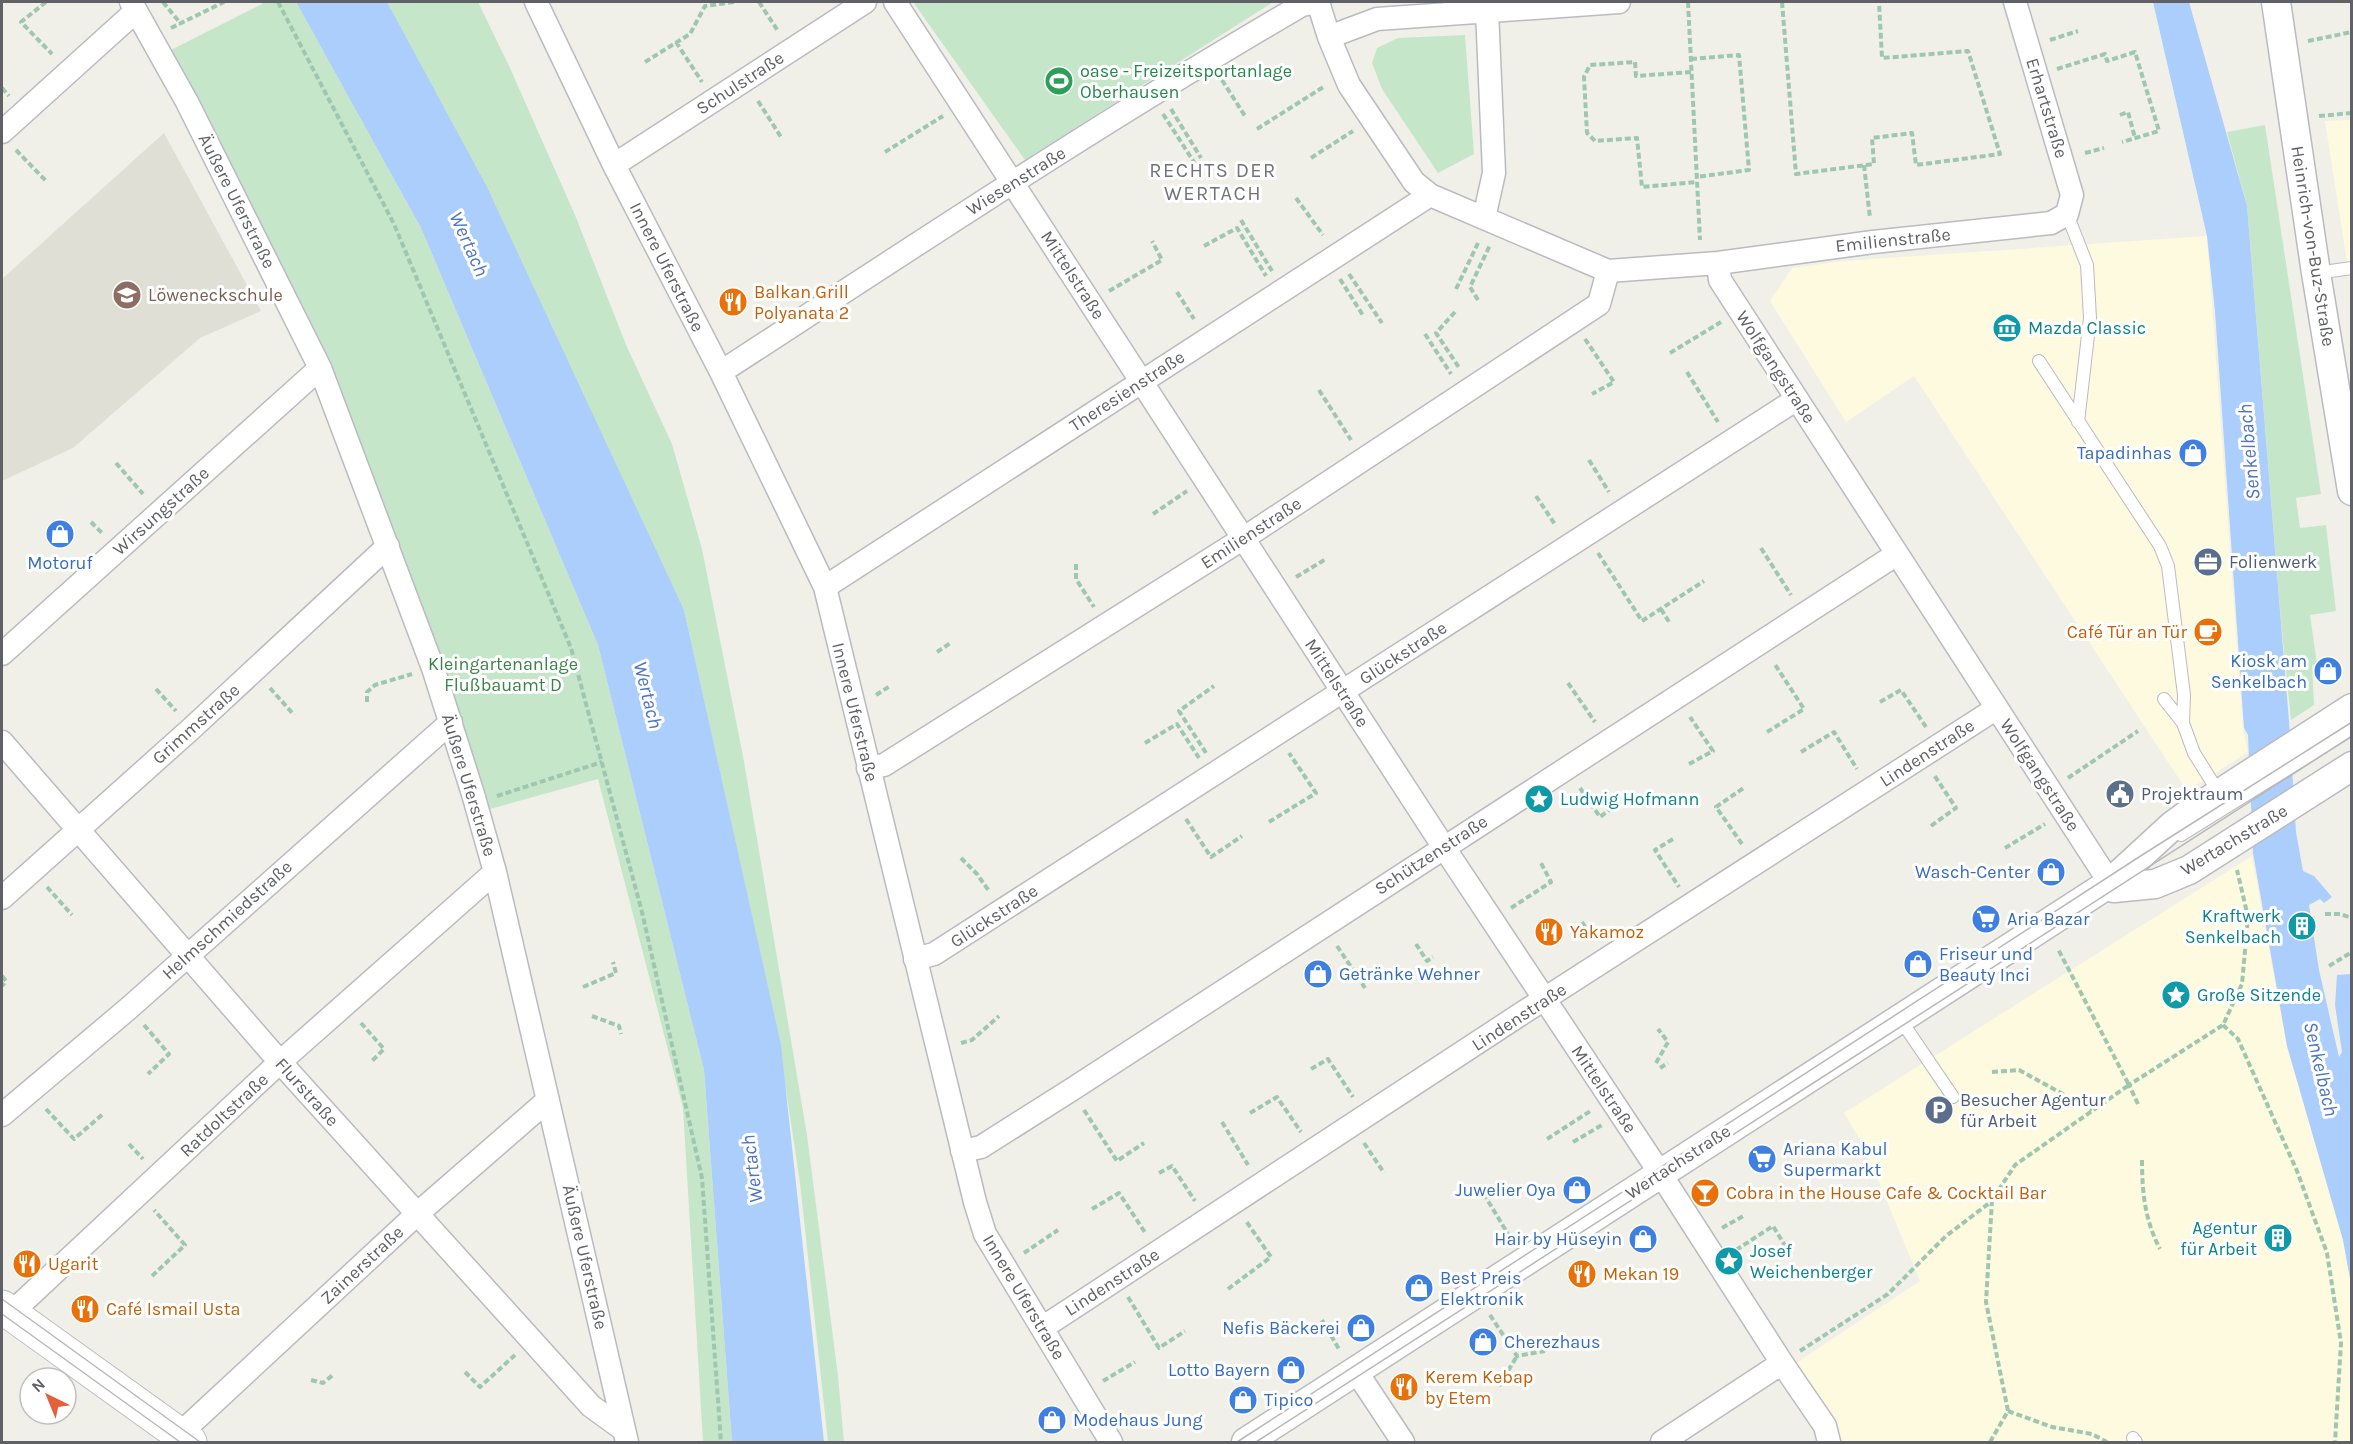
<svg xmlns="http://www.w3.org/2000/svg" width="2353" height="1444" viewBox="0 0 2353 1444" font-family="Karla,sans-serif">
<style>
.commercial{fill:#fdfae0}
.education{fill:#e0dfd6}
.green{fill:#c6e6ca}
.water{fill:#accefc}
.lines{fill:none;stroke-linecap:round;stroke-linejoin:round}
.service-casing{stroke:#babbc0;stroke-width:14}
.minor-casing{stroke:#babbc0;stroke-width:25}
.tertiary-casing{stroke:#babbc0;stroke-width:31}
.secondary-casing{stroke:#b9bbc0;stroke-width:35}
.path{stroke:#9fc7b0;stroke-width:4;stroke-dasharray:6 3;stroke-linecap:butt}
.service{stroke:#fff;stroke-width:12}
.minor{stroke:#fff;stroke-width:22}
.tertiary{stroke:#fff;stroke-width:28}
.secondary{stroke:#fff;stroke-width:33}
.tram{stroke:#b8b8b9;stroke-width:1.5}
.labels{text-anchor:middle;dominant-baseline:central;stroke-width:6;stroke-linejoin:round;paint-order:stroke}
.leisure-label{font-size:18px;fill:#27864d;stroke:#fff;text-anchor:start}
.street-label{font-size:18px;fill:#5f6167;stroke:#fff}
.food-label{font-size:18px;fill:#c56008;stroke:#fff;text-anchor:start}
.education-label{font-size:18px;fill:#785e54;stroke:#fff;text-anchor:start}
.culture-label{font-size:18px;fill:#0d838f;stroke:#fff;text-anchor:start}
.shop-label{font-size:18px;fill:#366cbe;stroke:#fff;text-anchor:start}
.service-label{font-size:18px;fill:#4e5e75;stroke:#fff;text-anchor:start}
.park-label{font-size:18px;fill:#398447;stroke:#fff}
.neighbourhood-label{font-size:20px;letter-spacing:1.5px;fill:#707379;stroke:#fff}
.water-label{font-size:20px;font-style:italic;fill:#4e75c0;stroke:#fff}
</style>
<rect width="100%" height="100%" fill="#f0f0e8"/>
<path class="commercial" d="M2351 120V288L2325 121Z
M2207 236 2243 729 2248 752 2187 791 1914 376 1846 422 1770 301 1792 268 1843 261Z
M2252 856 2287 1046 2343 1240 2351 1282 2350 1442H1829L1796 1363 1920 1281 1865 1148 1844 1113Z"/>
<path class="education" d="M164 133 261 311 200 338 73 448 2 481V279Z"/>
<path class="green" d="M262 2H296L421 228 598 645 704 1070 732 1442H703L683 1108 598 779 479 812 320 368 161 55 262 4Z
M387 2H478L510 68 575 215 627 347 672 444 702 549 743 756 807 1135 838 1376 844 1442H828L800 1183 777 1030 684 610Z
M913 2H1273L1025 160Z
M1465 35 1474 154 1438 173 1382 89 1372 63 1377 48 1398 38Z
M2265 125 2321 494 2296 498 2300 528 2326 525 2336 611 2310 615 2317 664 2312 665 2314 705 2291 720 2281 621 2247 206 2227 132Z"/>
<path class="water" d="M296 2H387L487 187 684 610 781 1045 824 1442H732L704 1070 598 645 421 228Z
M2153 2H2189L2247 206 2289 721 2296 832 2303 871 2314 876 2332 897 2324 903 2320 899 2309 905 2319 970 2339 1057 2342 1052 2335 1005 2337 975 2351 974V1284L2343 1240 2287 1046 2253 853 2248 735 2244 728 2215 311 2207 236Z"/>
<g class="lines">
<g class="service-casing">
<path id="service" d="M2067 214 2087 265 2090 318 2078 422
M2316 273 2352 268
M2039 361 2160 546 2168 566 2184 695 2183 723 2194 753 2219 793
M2164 699 2183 723
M2181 835 2352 729
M1900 1019 1953 1097
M2133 1438 2136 1442"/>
</g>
<g class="minor-casing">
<path id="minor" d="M131 2 187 102 320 368 433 668 473 794 495 872 627 1442
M536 2 614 165 721 372 825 587 975 1202 985 1234 1111 1442
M895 2 1443 846 1660 1173 1782 1363 1825 1426 1829 1442
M1318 2 1329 37 1349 85 1414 182 1430 195 1608 271 1718 263 1873 242 2051 223 2067 214 2072 195 2015 2
M1329 37 1377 19 1619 2
M2 132 136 11
M614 165 865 2
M1484 218 1494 173 1487 10
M1718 263 1720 280 2110 883
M721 372C913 247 1104 120 1302 5L1318 2
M825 587 1430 195
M2 654 320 368
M2 742 280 1062 591 1406 624 1430
M868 768 884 765 1244 538 1599 304 1608 271
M2 898 192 728 388 546
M915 959 934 954 1797 399
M2 1115 129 1008 451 722
M962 1151 981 1147 1071 1090 1897 554
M10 1314 280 1062 495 872
M1042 1328 1524 1012 1997 708
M1356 1371 1403 1442
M171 1442 417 1214 548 1100
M1662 1442 1782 1363"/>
</g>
<g class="tertiary-casing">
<path id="tertiary" d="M2276 2 2316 273 2352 491
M2110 883 2114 888 2155 884 2189 870 2352 766
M1246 1442 2110 883 2172 826 2191 812 2352 708"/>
</g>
<g class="secondary-casing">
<path id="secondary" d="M2 1307 190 1442"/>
</g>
<path class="path" d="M46 2 21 22 52 54
M163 2 181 24
M278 2 394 224 571 648 642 912 702 1178 721 1442
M759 2 778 31
M1688 2 1700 240
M1782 2 1796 174 1874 164 1872 138 1912 133 1916 165 2000 154 1968 51 1882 58 1879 2
M171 28 224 2
M2050 40 2078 31
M2308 41 2352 32
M676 42 702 82
M1691 59 1739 55 1749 170 1696 177
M645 62 690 34 705 6 734 2
M2057 69 2105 54 2107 61 2135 52 2159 131 2122 142
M1691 72 1636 76 1635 62 1590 65 1584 77 1587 133 1595 141 1637 138 1642 187 1696 182
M1222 80 1245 116
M2 88 9 96
M758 101 781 137
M1171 109 1201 158
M1163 114 1201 173
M2120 115 2128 112 2135 138
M2319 116 2352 113
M1257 129 1325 86
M16 150 47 182
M885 152 943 116
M2085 153 2104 148
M1311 158 1353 131
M1864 165 1870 218
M1296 198 1323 235
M1241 220 1272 271
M1204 246 1237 228 1266 276
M1349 274 1382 323
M1340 279 1364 317
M1456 289 1479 241
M1109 291 1162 260 1152 241
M1177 292 1194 319
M1478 300 1470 287 1490 245
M1455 312 1436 333 1460 369
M1425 334 1451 374
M1585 339 1614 382 1592 394
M1670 353 1721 322
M1687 372 1718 422
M1319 390 1351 440
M1589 460 1609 492
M116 463 143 494
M1536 496 1556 526
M1153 514 1187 491
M91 522 103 534
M1761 548 1791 595
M1598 553 1642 621 1704 581
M1076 564V579L1094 607
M1296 577 1326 559
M1661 609 1669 622
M937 652 952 642
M1568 683 1595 722
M270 688 294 715
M156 689 176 711
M876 695 890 686
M367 702V692L375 685 412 674
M1880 702 1901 690 1926 727
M1767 732 1804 709 1774 663
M1145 743 1177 724 1199 758
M1801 752 1834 732 1857 769
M1206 753 1179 711 1214 686
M1689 764 1713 751 1690 717
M2068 778 2138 731
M1580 788 1600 817 1616 805
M497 796 602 762
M1186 819 1211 857 1242 836
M1269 822 1316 793 1289 753
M1931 826 1956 808 1934 775
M1673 839 1655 850 1679 887
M1742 844 1716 807 1745 787
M2005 848 2045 824
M961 858 977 874 989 891
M47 887 72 915
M1511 908 1551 882 1541 863
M2325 914H2340L2352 918
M1582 922 1593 939
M1416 944 1427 961 1433 957
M1337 946 1365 988
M2329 966 2352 952
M2 976 6 981 2 986
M583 987 616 973 613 962
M592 1016 619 1026 621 1034
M361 1023 384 1049 372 1061
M144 1025 169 1054 148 1074
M2223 1025 2238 1039 2297 1171 2327 1253 2341 1343 2335 1442
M961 1043 972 1040 999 1016
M1656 1063 1668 1042 1658 1029
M1660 1068 1668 1063
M1311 1069 1328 1059 1353 1097
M1992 1072 2019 1070 2092 1110
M2138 1104 2129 1085 2223 1025 2242 984 2248 917 2237 870
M46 1109 74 1139 103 1114
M1084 1110 1117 1161 1144 1143
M1250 1113 1277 1097 1301 1132
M1222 1122 1248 1165
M1547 1139 1592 1110
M1573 1142 1602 1125
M1364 1143 1384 1173
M129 1144 143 1159
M2142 1160C2142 1192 2145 1221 2160 1249
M1159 1173 1172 1166 1195 1201
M1479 1186 1511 1239
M1092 1209 1119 1193 1146 1234
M1722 1228 1745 1215
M1736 1250 1773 1226 1792 1257
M1024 1253 1058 1230
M152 1276 185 1245 154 1210
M1228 1289 1271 1257 1246 1221
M1128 1297 1159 1348 1185 1331
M1490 1315 1517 1356 1545 1351
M1322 1320 1340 1351
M1800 1351 1888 1294 1946 1236 1992 1201
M465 1372 480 1387 515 1355
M311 1380 323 1383 334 1374
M1103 1381 1135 1362
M1499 1386 1517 1356
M2008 1411 2052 1427 2092 1434 2107 1442
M1990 1442 2008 1411 1986 1302 1992 1200 2015 1165 2129 1085 2058 949"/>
<use href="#service" class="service"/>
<use href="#minor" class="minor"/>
<use href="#tertiary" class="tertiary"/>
<use href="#secondary" class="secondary"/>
<path class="tram" d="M2 1299 200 1442
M2 1314 180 1442
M1237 1442 2139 857 2352 722
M1256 1442 2352 736"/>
</g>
<defs>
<g id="stadium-disc" transform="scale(1.5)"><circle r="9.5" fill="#2e9e5b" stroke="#fff"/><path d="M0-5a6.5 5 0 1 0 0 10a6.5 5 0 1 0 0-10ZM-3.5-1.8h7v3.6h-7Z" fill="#fff"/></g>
<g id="school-disc" transform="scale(1.5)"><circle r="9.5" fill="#8d6e63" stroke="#fff"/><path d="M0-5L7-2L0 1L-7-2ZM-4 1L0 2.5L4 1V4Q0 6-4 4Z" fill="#fff"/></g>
<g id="restaurant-disc" transform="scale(1.5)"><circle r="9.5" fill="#e8710a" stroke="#fff"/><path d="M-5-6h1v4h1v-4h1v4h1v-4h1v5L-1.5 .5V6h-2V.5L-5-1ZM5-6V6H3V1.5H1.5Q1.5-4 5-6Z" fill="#fff"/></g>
<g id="museum-disc" transform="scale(1.5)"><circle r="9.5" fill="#0f9aa8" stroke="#fff"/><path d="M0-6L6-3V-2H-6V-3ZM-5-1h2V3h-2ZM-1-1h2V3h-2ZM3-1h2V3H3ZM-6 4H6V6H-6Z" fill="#fff"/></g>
<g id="shop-disc" transform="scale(1.5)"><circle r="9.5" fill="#3f7fe0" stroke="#fff"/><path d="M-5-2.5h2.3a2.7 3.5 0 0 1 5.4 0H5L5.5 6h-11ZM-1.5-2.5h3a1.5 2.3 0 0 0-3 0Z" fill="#fff"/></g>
<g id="office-disc" transform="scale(1.5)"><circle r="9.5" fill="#5c6f8a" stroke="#fff"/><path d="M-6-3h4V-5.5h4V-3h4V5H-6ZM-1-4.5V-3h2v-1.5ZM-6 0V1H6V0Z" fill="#fff"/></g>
<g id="cafe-disc" transform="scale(1.5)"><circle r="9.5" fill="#e8710a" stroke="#fff"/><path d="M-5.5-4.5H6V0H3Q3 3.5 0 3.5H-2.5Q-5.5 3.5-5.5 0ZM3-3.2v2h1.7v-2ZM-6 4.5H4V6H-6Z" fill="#fff"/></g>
<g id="civic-disc" transform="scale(1.5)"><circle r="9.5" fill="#5c6f8a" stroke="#fff"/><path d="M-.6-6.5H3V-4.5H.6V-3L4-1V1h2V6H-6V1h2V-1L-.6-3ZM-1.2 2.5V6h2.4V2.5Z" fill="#fff"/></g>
<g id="sight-disc" transform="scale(1.5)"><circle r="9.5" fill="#0f9aa8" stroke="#fff"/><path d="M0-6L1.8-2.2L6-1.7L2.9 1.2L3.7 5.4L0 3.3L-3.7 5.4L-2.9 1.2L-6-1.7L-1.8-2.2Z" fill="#fff"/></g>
<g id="supermarket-disc" transform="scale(1.5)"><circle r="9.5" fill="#3f7fe0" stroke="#fff"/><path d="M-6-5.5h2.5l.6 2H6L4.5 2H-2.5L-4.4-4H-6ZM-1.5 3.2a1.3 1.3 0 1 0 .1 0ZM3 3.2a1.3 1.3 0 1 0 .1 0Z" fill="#fff"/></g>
<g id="building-disc" transform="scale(1.5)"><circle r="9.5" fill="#0f9aa8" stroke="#fff"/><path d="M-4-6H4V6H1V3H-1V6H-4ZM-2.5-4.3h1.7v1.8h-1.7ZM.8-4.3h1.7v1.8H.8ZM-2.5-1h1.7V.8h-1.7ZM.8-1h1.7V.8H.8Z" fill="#fff"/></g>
<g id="parking-disc" transform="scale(1.5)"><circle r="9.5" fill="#5c6f8a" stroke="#fff"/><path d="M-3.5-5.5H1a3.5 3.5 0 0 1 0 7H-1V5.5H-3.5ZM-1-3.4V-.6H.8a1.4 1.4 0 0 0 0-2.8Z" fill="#fff"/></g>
<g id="bar-disc" transform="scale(1.5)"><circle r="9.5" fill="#e8710a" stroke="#fff"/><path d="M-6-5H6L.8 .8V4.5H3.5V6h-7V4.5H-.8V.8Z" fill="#fff"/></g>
</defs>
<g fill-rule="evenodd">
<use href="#stadium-disc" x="1059" y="81"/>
<use href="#school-disc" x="127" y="295"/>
<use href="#restaurant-disc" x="733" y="302"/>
<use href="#museum-disc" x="2007" y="328"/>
<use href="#shop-disc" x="2193" y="453"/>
<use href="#shop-disc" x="60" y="534"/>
<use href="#office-disc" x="2208" y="562"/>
<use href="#cafe-disc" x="2208" y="632"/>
<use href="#shop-disc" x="2328" y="671"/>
<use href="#civic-disc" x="2120" y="794"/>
<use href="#sight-disc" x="1539" y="799"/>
<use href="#shop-disc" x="2051" y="872"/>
<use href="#supermarket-disc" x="1986" y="919"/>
<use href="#building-disc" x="2302" y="926"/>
<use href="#restaurant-disc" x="1549" y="932"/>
<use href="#shop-disc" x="1918" y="964"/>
<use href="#shop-disc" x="1318" y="974"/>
<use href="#sight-disc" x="2176" y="995"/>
<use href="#parking-disc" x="1939" y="1110"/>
<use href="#supermarket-disc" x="1762" y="1159"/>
<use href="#shop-disc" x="1577" y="1190"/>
<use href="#bar-disc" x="1705" y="1193"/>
<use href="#building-disc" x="2278" y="1238"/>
<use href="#shop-disc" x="1643" y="1239"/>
<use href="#sight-disc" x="1729" y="1261"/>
<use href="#restaurant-disc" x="27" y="1264"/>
<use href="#restaurant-disc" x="1582" y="1274"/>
<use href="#shop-disc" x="1419" y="1288"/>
<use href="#restaurant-disc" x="85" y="1309"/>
<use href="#shop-disc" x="1361" y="1328"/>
<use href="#shop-disc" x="1483" y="1342"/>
<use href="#shop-disc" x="1291" y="1370"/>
<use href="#restaurant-disc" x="1404" y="1387"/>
<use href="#shop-disc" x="1243" y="1400"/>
<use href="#shop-disc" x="1052" y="1420"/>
</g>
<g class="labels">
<g class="leisure-label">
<text x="1080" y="71">oase - Freizeitsportanlage<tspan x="1080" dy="21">Oberhausen</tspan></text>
</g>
<g class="street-label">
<text transform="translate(740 83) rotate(-33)">Schulstraße</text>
<text transform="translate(2047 108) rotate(73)">Erhartstraße</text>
<text transform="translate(1016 181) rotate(-32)">Wiesenstraße</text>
<text transform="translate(237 201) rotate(63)">Äußere Uferstraße</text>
<text transform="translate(1893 240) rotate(-6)">Emilienstraße</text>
<text transform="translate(2313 246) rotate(81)">Heinrich-von-Buz-Straße</text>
<text transform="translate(667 267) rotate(63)">Innere Uferstraße</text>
<text transform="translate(1073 275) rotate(57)">Mittelstraße</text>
<text transform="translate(1776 367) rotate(57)">Wolfgangstraße</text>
<text transform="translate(1127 391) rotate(-33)">Theresienstraße</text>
<text transform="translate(161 511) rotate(-42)">Wirsungstraße</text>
<text transform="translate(1251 533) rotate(-33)">Emilienstraße</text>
<text transform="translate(1403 653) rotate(-33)">Glückstraße</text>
<text transform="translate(1337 683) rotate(57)">Mittelstraße</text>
<text transform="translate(855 712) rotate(76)">Innere Uferstraße</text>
<text transform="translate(196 724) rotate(-42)">Grimmstraße</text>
<text transform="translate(1927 753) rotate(-33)">Lindenstraße</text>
<text transform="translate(2040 775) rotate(57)">Wolfgangstraße</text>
<text transform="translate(469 785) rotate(73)">Äußere Uferstraße</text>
<text transform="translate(2234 840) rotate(-31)">Wertachstraße</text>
<text transform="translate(1431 855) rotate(-33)">Schützenstraße</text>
<text transform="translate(994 916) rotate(-33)">Glückstraße</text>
<text transform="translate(227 920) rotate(-42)">Helmschmiedstraße</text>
<text transform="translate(1519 1017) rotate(-33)">Lindenstraße</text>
<text transform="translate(1604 1089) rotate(56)">Mittelstraße</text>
<text transform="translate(307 1092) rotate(48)">Flurstraße</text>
<text transform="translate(224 1115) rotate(-43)">Ratdoltstraße</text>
<text transform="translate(1678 1162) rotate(-33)">Wertachstraße</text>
<text transform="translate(585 1257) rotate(77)">Äußere Uferstraße</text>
<text transform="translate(362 1265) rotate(-43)">Zainerstraße</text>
<text transform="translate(1112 1282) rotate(-33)">Lindenstraße</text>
<text transform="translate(1024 1297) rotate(59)">Innere Uferstraße</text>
</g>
<g class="food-label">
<text x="754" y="292">Balkan Grill<tspan x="754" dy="21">Polyanata 2</tspan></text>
<text x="2187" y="632" text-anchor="end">Café Tür an Tür</text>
<text x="1570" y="932">Yakamoz</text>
<text x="1726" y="1193">Cobra in the House Cafe &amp; Cocktail Bar</text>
<text x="48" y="1264">Ugarit</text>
<text x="1603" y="1274">Mekan 19</text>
<text x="106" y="1309">Café Ismail Usta</text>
<text x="1425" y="1377">Kerem Kebap<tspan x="1425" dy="21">by Etem</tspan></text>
</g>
<g class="education-label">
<text x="148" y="295">Löweneckschule</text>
</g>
<g class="culture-label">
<text x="2028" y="328">Mazda Classic</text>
<text x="1560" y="799">Ludwig Hofmann</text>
<text x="2281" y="916" text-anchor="end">Kraftwerk<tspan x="2281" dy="21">Senkelbach</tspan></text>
<text x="2197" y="995">Große Sitzende</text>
<text x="2257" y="1228" text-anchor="end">Agentur<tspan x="2257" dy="21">für Arbeit</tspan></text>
<text x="1750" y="1251">Josef<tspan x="1750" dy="21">Weichenberger</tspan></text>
</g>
<g class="shop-label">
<text x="2172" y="453" text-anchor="end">Tapadinhas</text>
<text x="60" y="563" text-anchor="middle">Motoruf</text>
<text x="2307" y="661" text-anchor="end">Kiosk am<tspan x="2307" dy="21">Senkelbach</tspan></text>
<text x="2030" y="872" text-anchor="end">Wasch-Center</text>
<text x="2007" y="919">Aria Bazar</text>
<text x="1939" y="954">Friseur und<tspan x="1939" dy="21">Beauty Inci</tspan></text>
<text x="1339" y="974">Getränke Wehner</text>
<text x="1783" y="1149">Ariana Kabul<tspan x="1783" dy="21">Supermarkt</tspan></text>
<text x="1556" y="1190" text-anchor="end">Juwelier Oya</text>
<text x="1622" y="1239" text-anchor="end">Hair by Hüseyin</text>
<text x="1440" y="1278">Best Preis<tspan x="1440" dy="21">Elektronik</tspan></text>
<text x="1340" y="1328" text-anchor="end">Nefis Bäckerei</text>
<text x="1504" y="1342">Cherezhaus</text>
<text x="1270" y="1370" text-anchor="end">Lotto Bayern</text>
<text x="1264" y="1400">Tipico</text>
<text x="1073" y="1420">Modehaus Jung</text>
</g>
<g class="service-label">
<text x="2229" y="562">Folienwerk</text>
<text x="2141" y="794">Projektraum</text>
<text x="1960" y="1100">Besucher Agentur<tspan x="1960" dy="21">für Arbeit</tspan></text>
</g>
<g class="park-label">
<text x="503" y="664">Kleingartenanlage<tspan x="503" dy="21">Flußbauamt D</tspan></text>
</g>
<g class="neighbourhood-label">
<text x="1213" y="170">RECHTS DER<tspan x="1213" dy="23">WERTACH</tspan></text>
</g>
<g class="water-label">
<text transform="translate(469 244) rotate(66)">Wertach</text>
<text transform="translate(2249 452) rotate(-95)">Senkelbach</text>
<text transform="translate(648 695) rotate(76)">Wertach</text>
<text transform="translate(2321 1069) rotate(77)">Senkelbach</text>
<text transform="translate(752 1169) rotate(-97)">Wertach</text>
</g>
</g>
<rect width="2353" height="1444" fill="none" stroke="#5f6167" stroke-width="6"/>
<g transform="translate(48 1396) rotate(317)"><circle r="28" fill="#ffffff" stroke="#bfc0c2" stroke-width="1.5"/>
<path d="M0-4.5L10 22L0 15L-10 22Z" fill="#e3603b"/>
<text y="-9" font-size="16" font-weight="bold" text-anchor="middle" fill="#5f6167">N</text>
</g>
</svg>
